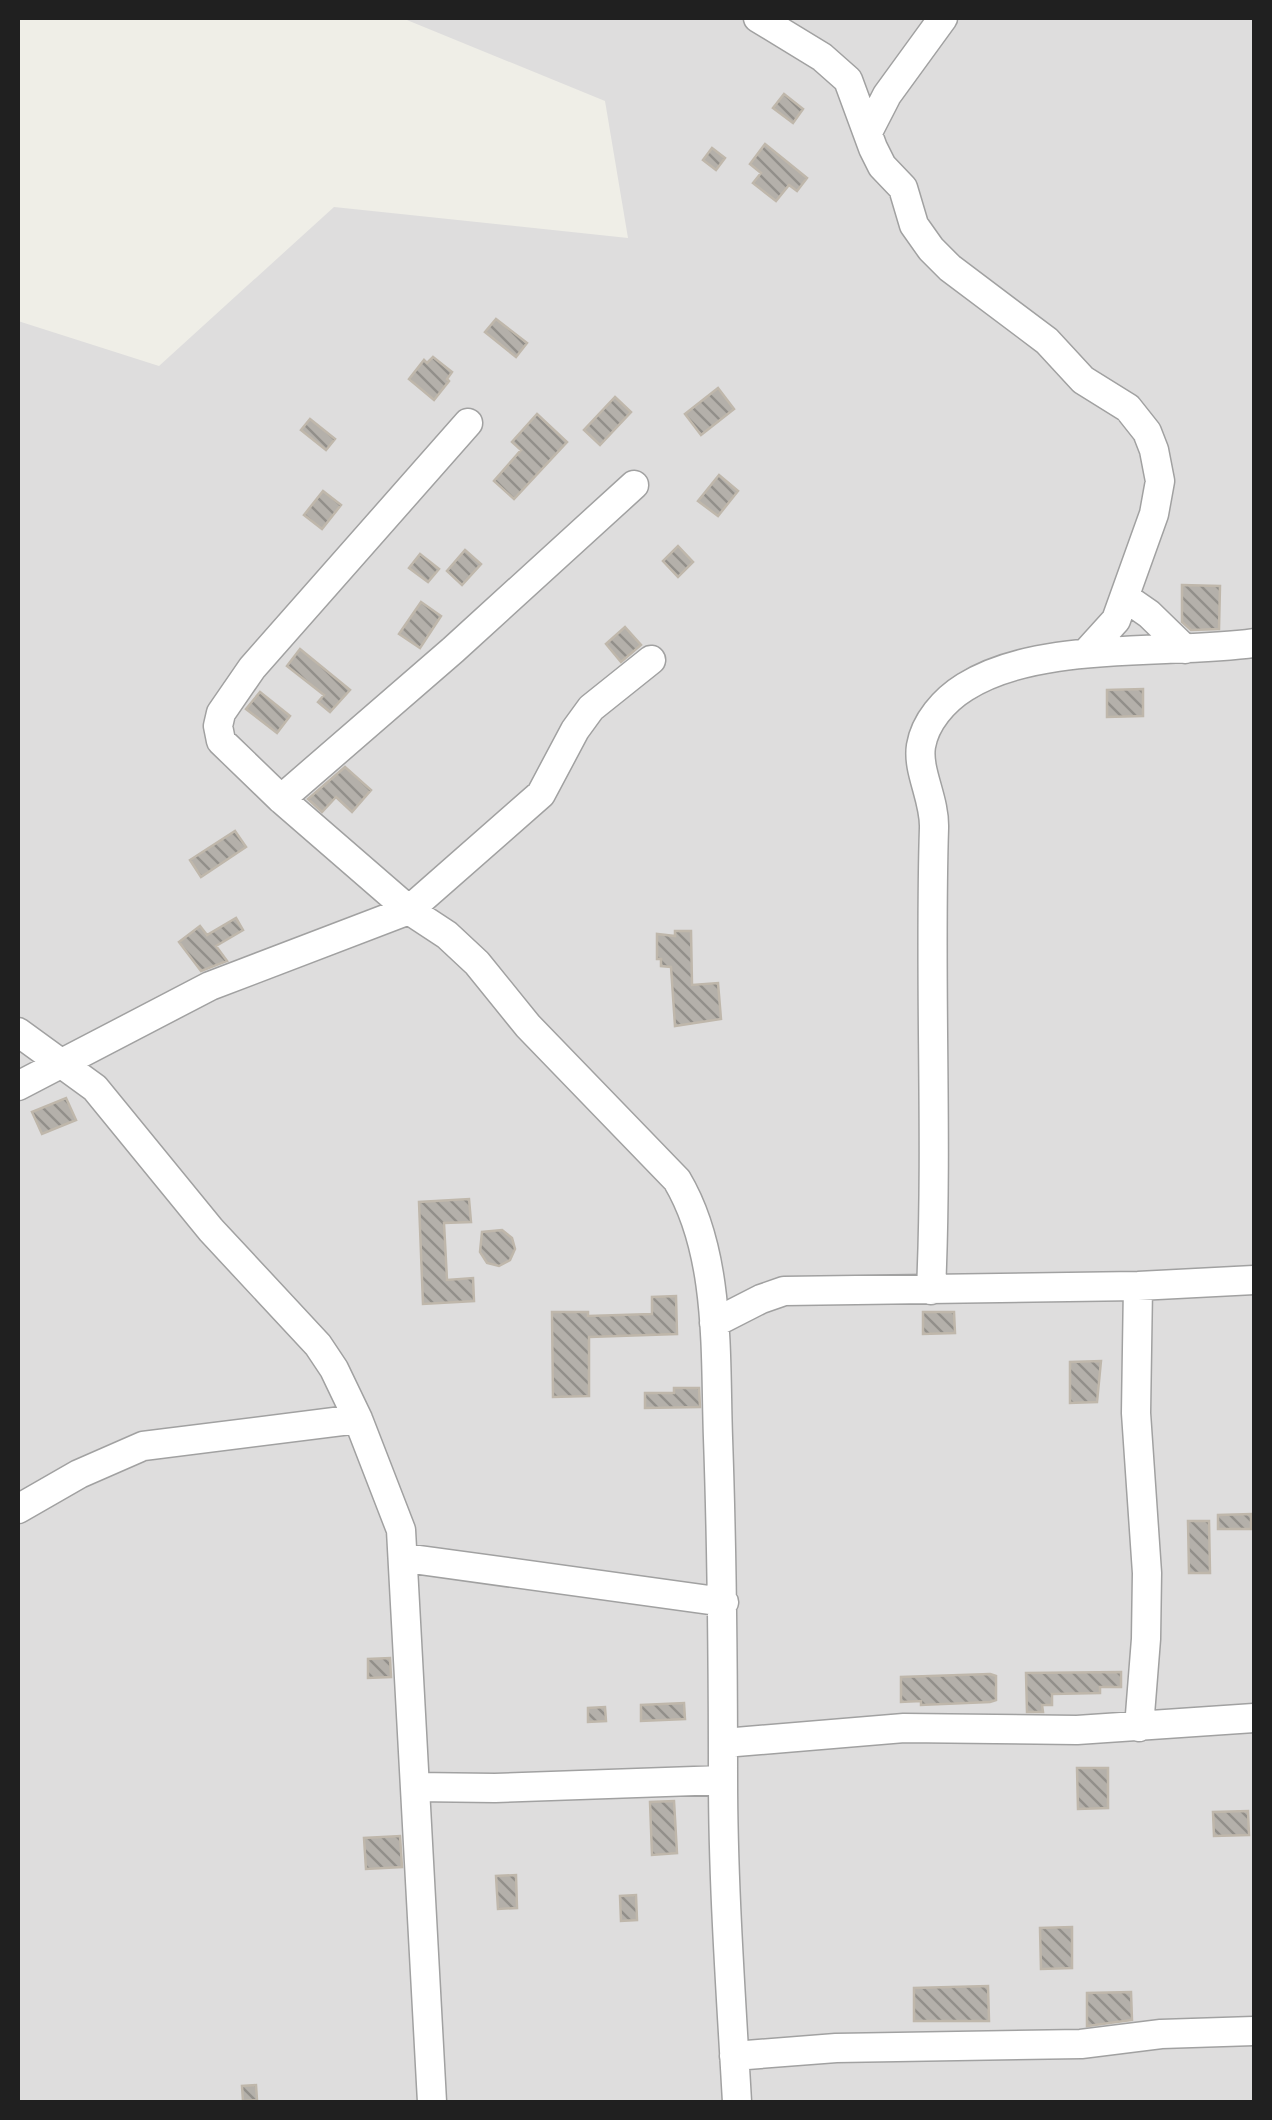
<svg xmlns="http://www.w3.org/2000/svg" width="1272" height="2120" viewBox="0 0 1272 2120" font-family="Roboto,sans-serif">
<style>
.residential{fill:#dedddd}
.building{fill:url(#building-back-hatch);stroke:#bfb7ab;stroke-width:2.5}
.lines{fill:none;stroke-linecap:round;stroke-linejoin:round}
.minor-casing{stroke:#a1a1a1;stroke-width:31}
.minor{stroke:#fff;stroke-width:28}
</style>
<defs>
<pattern id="building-back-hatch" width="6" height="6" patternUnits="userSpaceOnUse" patternTransform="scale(2.5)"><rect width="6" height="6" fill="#b4b0aa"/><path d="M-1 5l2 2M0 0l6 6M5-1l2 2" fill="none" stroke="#928f8a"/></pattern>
</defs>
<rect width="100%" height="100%" fill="#efeee7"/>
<path class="residential" d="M402 18H1254V2102H18V321L159 366 334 207 628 238 605 101Z"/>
<path class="building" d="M784 94 803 109 793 123 773 108Z
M765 144 807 178 797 191 789 185 776 201 753 183 761 173 750 164Z
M712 148 725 158 716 170 703 160Z
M496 319 527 343 516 357 485 332Z
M433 357 452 372 447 379 449 381 434 400 409 379 424 360 427 363Z
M718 388 734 409 701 435 685 414Z
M615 397 631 412 600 445 584 430Z
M537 414 567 442 514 499 494 481 521 450 512 442Z
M310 419 335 439 326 450 301 430Z
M719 475 738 491 718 516 698 501Z
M323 491 341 505 322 529 304 515Z
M678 546 693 562 678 577 663 561Z
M465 550 481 564 462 585 447 571Z
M420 554 439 569 428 582 409 568Z
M1182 585 1220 586 1219 629 1191 630 1182 622Z
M421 602 441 616 420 648 399 634Z
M625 627 641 645 621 662 606 644Z
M300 649 350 690 330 712 318 702 324 695 287 666Z
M1143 689V716L1107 717V690Z
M260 692 290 716 277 733 246 709Z
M345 767 371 790 352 812 336 797 322 812 308 799Z
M235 831 246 847 201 877 190 860Z
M236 918 243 930 216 946 227 961 201 971 179 942 200 926 207 935Z
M675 931H691L692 985 718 983 721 1019 675 1026 671 967 661 966V959H657V934L675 936Z
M66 1098 76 1120 42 1134 32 1112Z
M469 1199 471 1222 444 1223 447 1280 473 1278 474 1301 423 1304 419 1202Z
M502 1230 512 1238 515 1249 510 1260 499 1266 487 1263 480 1252 482 1232Z
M676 1296 677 1334 589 1337V1396L553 1397 552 1312H588V1316L652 1314V1297Z
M923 1312H954L955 1333 923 1334Z
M1101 1361 1097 1402 1070 1403V1362Z
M674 1388H699L700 1407 645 1408V1393H674Z
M1251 1514V1529H1218V1515Z
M1188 1521H1209L1210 1573H1189Z
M390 1658 391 1677 368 1678V1659Z
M1121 1672V1687H1100V1693L1052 1694V1705H1042L1043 1712H1027L1026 1673Z
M990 1674 996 1676V1700L990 1702 921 1705V1701L901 1702V1677Z
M684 1703 685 1719 641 1721V1705Z
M605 1707 606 1721 588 1722V1708Z
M1077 1768H1108V1808L1078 1809Z
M674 1801 677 1853 652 1855 650 1802Z
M1248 1811 1249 1835 1214 1836 1213 1812Z
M400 1836 402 1867 366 1869 364 1838Z
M516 1875 517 1908 498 1909 496 1876Z
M636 1895 637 1920 621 1921 620 1896Z
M1072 1927V1968L1041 1969 1040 1928Z
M988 1986 989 2021H914V1988Z
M1131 1992 1132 2020 1087 2026V1993Z
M256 2085 257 2100 243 2101 242 2086Z"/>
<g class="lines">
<g class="minor-casing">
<path id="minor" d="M758 18 822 57 848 80 873 148 882 166 903 188 914 225 931 249 950 268 1047 341 1083 380 1128 408 1147 432 1154 450 1160 481 1154 514 1116 620 1087 652
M868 132 887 95 943 18
M468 423 252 668 221 713 218 726 221 741 281 799 409 910 447 935 477 963 528 1026 677 1180C721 1254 715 1353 718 1438 722 1551 723 1664 723 1778 723 1886 731 1995 737 2102
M1126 598 1149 614 1185 649
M281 799 453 650 634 485
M18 1032 95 1088 211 1230 318 1345 334 1369 358 1419 401 1530 432 2102
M18 1086 210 986 409 910 541 794 575 730 591 708 651 660
M1138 1286 1136 1413 1147 1573 1146 1639 1139 1727
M931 1290C938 1136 929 982 934 828 935 799 917 771 921 746 925 722 944 700 965 687 1039 640 1169 655 1254 643
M714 1323 761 1299 784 1291 1138 1286 1254 1280
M18 1509 79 1474 143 1446 358 1419
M405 1558 724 1602
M724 1743 904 1728 1077 1730 1254 1718
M415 1787 495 1788 723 1780
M734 2056 836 2048 1081 2044 1161 2034 1254 2031"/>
</g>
<use href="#minor" class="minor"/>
</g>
<rect width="1272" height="2120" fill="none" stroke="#202020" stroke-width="40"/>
</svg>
